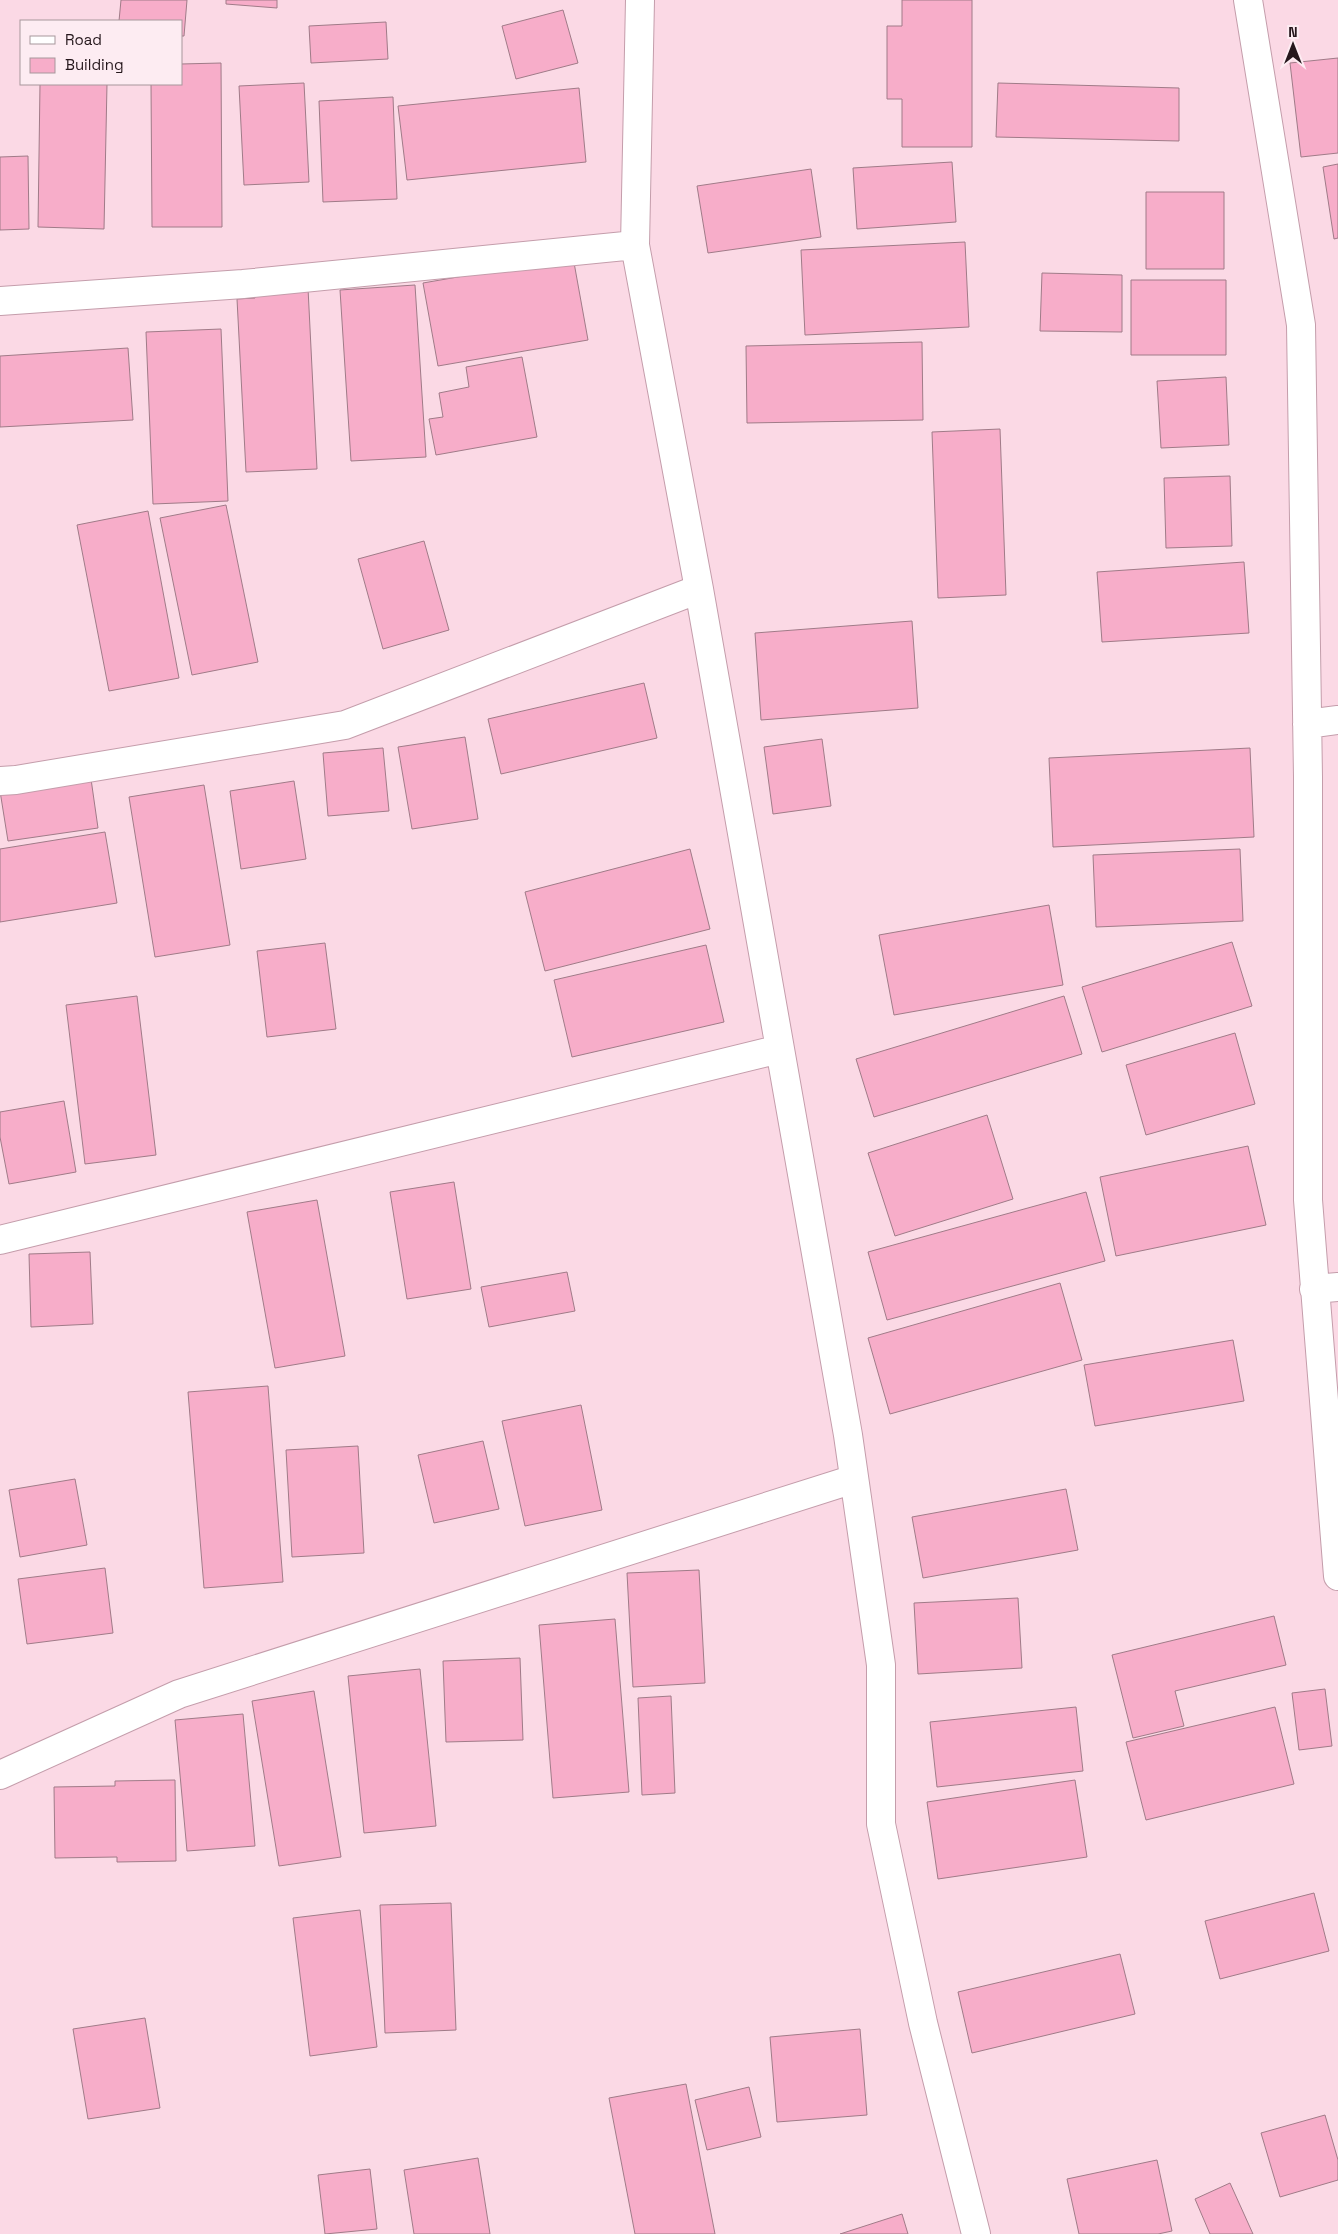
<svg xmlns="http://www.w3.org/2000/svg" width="1338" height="2234" viewBox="0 0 1338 2234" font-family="'Space Grotesk',sans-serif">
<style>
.building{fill:#f7adc9;stroke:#a07b88}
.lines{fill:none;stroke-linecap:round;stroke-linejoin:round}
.minor-casing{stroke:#c49dab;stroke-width:30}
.minor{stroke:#fff;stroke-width:28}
</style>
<rect width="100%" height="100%" fill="#fbd9e5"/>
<path class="building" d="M121 0H187L184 36H181V21H119Z
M226 0H277V8L226 4Z
M902 0H972V147H902V99H887V26H902Z
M563 10 578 63 516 79 502 26Z
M386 22 388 59 311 63 309 26Z
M1338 58V153L1301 157 1290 63Z
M221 63 222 227H152L151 84H181V64Z
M304 83 309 182 244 185 239 86Z
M998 83 1179 88V141L996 137Z
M40 84H107L104 229 38 227Z
M579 88 586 162 407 180 398 106Z
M393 97 397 199 323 202 319 101Z
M28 156 29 229 0 230V157Z
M952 162 956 222 857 229 853 168Z
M1338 164V238L1334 239 1323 167Z
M811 169 821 237 708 253 697 186Z
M1146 192H1224V269H1146Z
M965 242 969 327 805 335 801 250Z
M573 257 588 340 438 366 423 283Z
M1042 273 1122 275V332L1040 331Z
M1131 280H1226V355H1131Z
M415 285 426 457 351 461 340 290Z
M308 288 317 469 246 472 237 299 255 298V291Z
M221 329 228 501 153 504 146 332Z
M922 342 923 420 747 423 746 346Z
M128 348 133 420 0 427V356Z
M522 357 537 437 436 455 429 419 443 417 439 393 469 387 466 367Z
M1226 377 1229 445 1161 448 1157 381Z
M1000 429 1006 595 938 598 932 432Z
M1230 476 1232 546 1166 548 1164 478Z
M226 505 258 662 192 675 160 518Z
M148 511 179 678 109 691 77 525Z
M424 541 449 630 383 649 358 559Z
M1244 562 1249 633 1102 642 1097 572Z
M912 621 918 708 761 720 755 633Z
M644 683 657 738 501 774 488 719Z
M465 737 478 819 412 829 398 747Z
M822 739 831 806 773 814 764 747Z
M383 748 389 811 328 816 323 753Z
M1250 748 1254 837 1053 847 1049 758Z
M90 772 98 828 8 841 0 791Z
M294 781 306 859 241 869 230 791Z
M204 785 230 945 155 957 129 797Z
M105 832 117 903 0 922V849Z
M690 849 710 929 545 971 525 892Z
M1240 849 1243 921 1096 927 1093 855Z
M1049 905 1063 985 894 1015 879 935Z
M1232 942 1252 1006 1102 1052 1082 987Z
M325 943 336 1029 267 1037 257 951Z
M706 945 724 1022 572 1057 554 980Z
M137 996 156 1155 85 1164 66 1005Z
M1064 996 1082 1054 874 1117 856 1059Z
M1235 1033 1255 1104 1146 1135 1126 1065Z
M64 1101 76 1172 9 1184 0 1137V1112Z
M987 1115 1013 1199 895 1236 868 1153Z
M1248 1146 1266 1225 1116 1256 1100 1177Z
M454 1182 471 1289 407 1299 390 1192Z
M1086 1192 1105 1261 887 1320 868 1252Z
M317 1200 345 1356 275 1368 247 1212Z
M90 1252 93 1324 31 1327 29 1254Z
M567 1272 575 1311 489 1327 481 1287Z
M1060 1283 1082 1360 890 1414 868 1338Z
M1233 1340 1244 1401 1095 1426 1084 1365Z
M268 1386 283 1582 204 1588 188 1392Z
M581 1405 602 1510 525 1526 502 1421Z
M483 1441 499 1509 434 1523 418 1455Z
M358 1446 364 1553 292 1557 286 1450Z
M75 1479 87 1545 20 1557 9 1490Z
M1066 1489 1078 1550 923 1578 912 1517Z
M105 1568 113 1633 27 1644 18 1579Z
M699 1570 705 1683 633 1687 627 1573Z
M1018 1598 1022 1668 918 1674 914 1603Z
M1274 1616 1286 1665 1175 1691 1184 1726 1133 1738 1112 1655Z
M615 1619 629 1792 553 1798 539 1625Z
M520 1658 523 1740 446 1742 443 1661Z
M420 1669 436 1826 364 1833 348 1676Z
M1325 1689 1332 1746 1299 1750 1292 1693Z
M314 1691 341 1857 279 1866 252 1701Z
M671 1696 675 1793 642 1795 638 1698Z
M1076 1707 1083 1771 937 1787 930 1722Z
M1275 1707 1294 1784 1146 1820 1126 1742Z
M243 1714 255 1846 187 1851 175 1720Z
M175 1780 176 1861 117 1862V1857L55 1858 54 1787 115 1786V1781Z
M1075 1780 1087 1857 938 1879 927 1802Z
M1314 1893 1329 1951 1220 1979 1205 1921Z
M451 1903 456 2030 385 2033 380 1905Z
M360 1910 377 2047 310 2056 293 1918Z
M1120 1954 1135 2014 972 2053 958 1992Z
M145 2018 160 2108 88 2119 73 2029Z
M860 2029 867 2115 777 2122 770 2037Z
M686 2084 715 2234H635L609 2098Z
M749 2087 761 2137 707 2150 695 2100Z
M1325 2115 1338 2160V2180L1280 2197 1261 2133Z
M478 2158 490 2234H414L404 2170Z
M1157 2160 1172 2231 1158 2234H1079L1067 2179Z
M370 2169 377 2229 325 2234 318 2175Z
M1230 2183 1253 2234H1210L1195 2199Z
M902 2214 908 2234H840Z"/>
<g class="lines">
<g class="minor-casing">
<path id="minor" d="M640 0 635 245 699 589 848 1435 881 1665V1824L923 2023 976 2234
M1248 0 1301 325 1308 777V1200L1338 1576
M0 301 243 284 635 245
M1307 724 1338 720
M0 781 16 780 345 725 699 589
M0 1240 780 1049
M1314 1289 1338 1287
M0 1775 179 1694 854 1479"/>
</g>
<use href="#minor" class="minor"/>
</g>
<rect x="20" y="20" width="162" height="65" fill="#fdecf2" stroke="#a7979c"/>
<rect x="30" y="36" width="25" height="8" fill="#ffffff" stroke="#a7979c"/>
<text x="65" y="45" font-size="15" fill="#25171c">Road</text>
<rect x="30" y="58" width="25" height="15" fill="#f7adc9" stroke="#a7979c"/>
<text x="65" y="70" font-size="15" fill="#25171c">Building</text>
<g transform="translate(1293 45)" stroke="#fdecf2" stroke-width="4" paint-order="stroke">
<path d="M0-4L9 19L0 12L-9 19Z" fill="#25171c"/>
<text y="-8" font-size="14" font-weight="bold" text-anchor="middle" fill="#25171c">N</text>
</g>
</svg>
